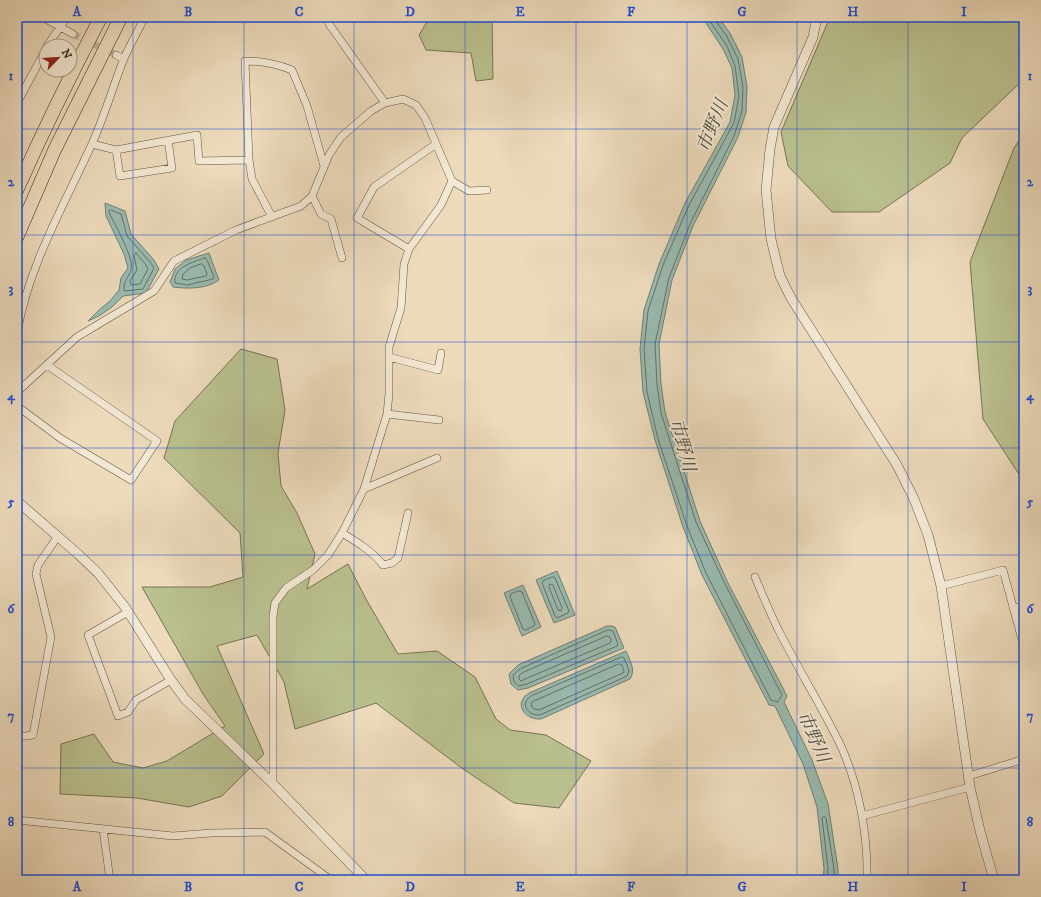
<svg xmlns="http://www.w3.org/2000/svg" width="1041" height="897" viewBox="0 0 1041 897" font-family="'IM FELL DW Pica','Noto Serif JP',serif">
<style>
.green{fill:#bac08f;stroke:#777453}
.water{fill:#99bbb1;stroke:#718073}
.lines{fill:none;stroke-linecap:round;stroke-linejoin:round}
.shore{stroke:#667164;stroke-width:1}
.minor-tunnel{stroke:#c8b79b;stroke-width:7;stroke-dasharray:7 3.5;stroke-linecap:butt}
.minor-casing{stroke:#625440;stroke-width:8}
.tertiary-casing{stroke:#625440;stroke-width:10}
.motorway-casing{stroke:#342717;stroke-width:14}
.minor{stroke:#f3e8d3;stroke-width:7}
.tertiary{stroke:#f3e8d3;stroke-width:9}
.motorway{stroke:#eddbbc;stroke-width:13}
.grid{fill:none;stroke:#1d4ed8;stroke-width:1;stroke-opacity:0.55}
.labels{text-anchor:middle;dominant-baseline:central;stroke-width:4;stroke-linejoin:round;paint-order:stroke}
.water-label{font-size:18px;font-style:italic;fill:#4d4c3e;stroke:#f3e8d3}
.neatline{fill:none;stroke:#1d4ed8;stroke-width:1.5}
.grid-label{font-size:13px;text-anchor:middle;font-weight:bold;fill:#1d4ed8}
</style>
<rect width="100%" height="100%" fill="#eddbbc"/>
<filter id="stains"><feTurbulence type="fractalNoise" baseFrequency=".005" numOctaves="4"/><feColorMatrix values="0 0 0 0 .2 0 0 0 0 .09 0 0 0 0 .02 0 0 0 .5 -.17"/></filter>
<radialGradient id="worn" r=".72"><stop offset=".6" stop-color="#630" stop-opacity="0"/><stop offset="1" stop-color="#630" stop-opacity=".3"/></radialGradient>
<path class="green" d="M430 17H492L493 79 476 81 471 53 426 50 419 35Z
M830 17H1024V79L962 138 950 163 879 212H832L788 166 781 132Z
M1024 133V482L983 419 970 262 1014 148Z
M241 349 277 359 285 410 278 453 281 486 297 513 315 554 307 589 348 564 367 601 398 654 437 651 475 677 496 719 510 730 546 735 591 761 559 808 514 803 463 769 376 703 295 729 284 682 257 635 217 646 264 754 222 796 189 807 137 798 60 794 61 744 94 734 113 762 143 768 167 761 225 726 203 694 142 587H210L243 577 240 533 164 458 175 421Z"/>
<path class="water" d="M702 17H718L730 33 742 57 747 87 746 112 738 137 693 226 672 280 659 344 661 384 665 412 700 521 727 581 787 696 784 702 812 760 828 804 838 869V880H823L824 869 817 807 803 764 775 706 769 705 702 575 683 527 655 440 643 392 640 349 644 310 659 264 685 203 730 122 735 95 732 68 723 49Z
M105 203 125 211 131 234 154 260 159 269 146 293 123 296 112 307 99 316 88 321 99 310 110 301 119 290 121 278 128 268 124 254 106 216Z
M209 253 219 280C207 289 188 289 173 287L170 282 175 269 186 260Z
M557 571 575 615 554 623 536 580Z
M523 585 541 627 522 636 504 593Z
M607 626H612L615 627 624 648 528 688 518 690 511 684 509 674 518 665Z
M626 651C630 661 636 670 630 679L541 719C524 720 513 703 529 693Z"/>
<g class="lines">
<path class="shore" d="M707 17 727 46 735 66 739 96 734 123 689 205 663 265 648 311 644 349 647 392 658 439 687 526 706 573 771 700 778 702 782 695 724 582 696 522 661 413 657 384 655 344 669 278 690 224 734 136 742 111 743 87 738 59 726 35 715 20V17
M111 210 121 214 127 236 150 262 154 268 143 289 125 291 124 290C124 278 129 278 131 270 135 260 115 224 110 215L109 211Z
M136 253 146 265 148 269 140 284 131 285 130 281 137 270 134 256Z
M205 258 207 260 214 277 213 279 187 285 175 283C173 267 193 262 205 258Z
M202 264 204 266 207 274 206 276 187 280 182 279 183 274 190 268Z
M553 577 555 578 569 611 568 613 557 618 555 616 542 583 543 581Z
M550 584 553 585 562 608 561 611 558 610 549 587Z
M519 591 522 592 535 624 534 626 525 630 523 629 510 597 511 594Z
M608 630 613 631 618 644 617 646 527 684 519 686 514 682 513 675 520 669Z
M607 636 610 637 611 641 610 643 525 679 521 681 519 679V676L522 673Z
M622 657 624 658 629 670 627 676 540 715C528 716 519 704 531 696Z
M619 664 622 665 624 671 623 673 539 710 534 709 532 707 531 703 534 701Z
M827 880 828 868 822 818 824 816 826 818 834 869V880"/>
<path class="minor-tunnel" d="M73 34 116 55"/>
<g class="minor-casing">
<path id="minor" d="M42 17 73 34
M326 17 329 24 385 103
M47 46 67 17
M116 55 124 59
M17 103 46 49
M92 144 116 150 197 135 199 161 249 160
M116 150 120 176 172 168 168 140
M312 196 321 214 331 219 342 258
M272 217 252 179 249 160 245 61C262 61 277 64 292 70L307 106 324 166
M409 249 357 218 374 187 436 144
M17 334C28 267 63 207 91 146 104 118 112 89 123 61 129 46 138 31 145 17
M389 357 438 370 441 353
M17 392 77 337 154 291 174 261 236 230 301 206 312 196 329 155 341 137 371 111 385 103 403 99 416 105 425 118 452 181 469 191 487 190
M17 406 60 438 131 480 157 441 47 365
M387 414 439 420
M364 489 437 458
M342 533C357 542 372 551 383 565L392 563 398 558 408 513
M755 577C763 596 771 616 781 635 800 672 822 707 840 744 859 785 868 835 867 880
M941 586 1003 570 1024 647
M1013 607 1024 608
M128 612 88 635 118 716 128 712 136 700 171 680
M17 737 33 735 51 637 36 574 38 565 58 536
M969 776 1024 759
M273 784V616L275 603 286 588 313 570 328 555 342 533 364 489 387 414 389 394V347L401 308 404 264 409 249 441 205 452 181
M862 816 970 787
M17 820 173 836 211 833 265 832 331 880
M103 829 110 880"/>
</g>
<g class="tertiary-casing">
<path id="tertiary" d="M817 17 813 37 774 127 770 149 766 190 771 239 780 276 791 298 897 465 914 499 928 535 941 586 970 787 980 831 994 880
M17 501 78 554 98 573 125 607 171 680 185 699 273 784 366 880"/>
</g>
<g class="motorway-casing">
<path id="motorway" d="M17 190C43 131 71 74 101 17
M17 237 55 149 121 17"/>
</g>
<use href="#minor" class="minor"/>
<use href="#tertiary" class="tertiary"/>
<use href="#motorway" class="motorway"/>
</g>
<path class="grid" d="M133 17V880M244 17V880M354 17V880M465 17V880M576 17V880M687 17V880M797 17V880M908 17V880M17 129H1024M17 235H1024M17 342H1024M17 448H1024M17 555H1024M17 662H1024M17 768H1024"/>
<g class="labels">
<g class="water-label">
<text transform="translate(713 126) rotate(-68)">市野川</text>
<text transform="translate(682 445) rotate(75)">市野川</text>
<text transform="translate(813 737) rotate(66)">市野川</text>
</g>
</g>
<rect width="1041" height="897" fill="none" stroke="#eddbbc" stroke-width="44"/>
<g transform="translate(58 58) rotate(65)"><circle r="19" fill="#f3e8d3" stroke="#a79b88"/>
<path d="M0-3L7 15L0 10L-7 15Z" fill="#8f2418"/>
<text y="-6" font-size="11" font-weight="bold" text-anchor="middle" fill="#342717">N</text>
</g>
<rect x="22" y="22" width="997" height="853" class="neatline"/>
<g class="grid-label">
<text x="77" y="16">A</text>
<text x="188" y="16">B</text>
<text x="299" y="16">C</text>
<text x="410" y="16">D</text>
<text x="520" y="16">E</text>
<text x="631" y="16">F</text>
<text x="742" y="16">G</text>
<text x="853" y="16">H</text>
<text x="964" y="16">I</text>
<text x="11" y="80">1</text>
<text x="1030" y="80">1</text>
<text x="11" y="186">2</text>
<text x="1030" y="186">2</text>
<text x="11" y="293">3</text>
<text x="1030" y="293">3</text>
<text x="11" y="400">4</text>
<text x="1030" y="400">4</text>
<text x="11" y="506">5</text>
<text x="1030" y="506">5</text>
<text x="11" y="613">6</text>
<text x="1030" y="613">6</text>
<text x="11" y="720">7</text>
<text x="1030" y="720">7</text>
<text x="11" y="826">8</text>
<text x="1030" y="826">8</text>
<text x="77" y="891">A</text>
<text x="188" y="891">B</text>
<text x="299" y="891">C</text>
<text x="410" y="891">D</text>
<text x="520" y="891">E</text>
<text x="631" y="891">F</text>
<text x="742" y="891">G</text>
<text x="853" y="891">H</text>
<text x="964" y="891">I</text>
</g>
<rect width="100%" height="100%" filter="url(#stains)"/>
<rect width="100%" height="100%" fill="url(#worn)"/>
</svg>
